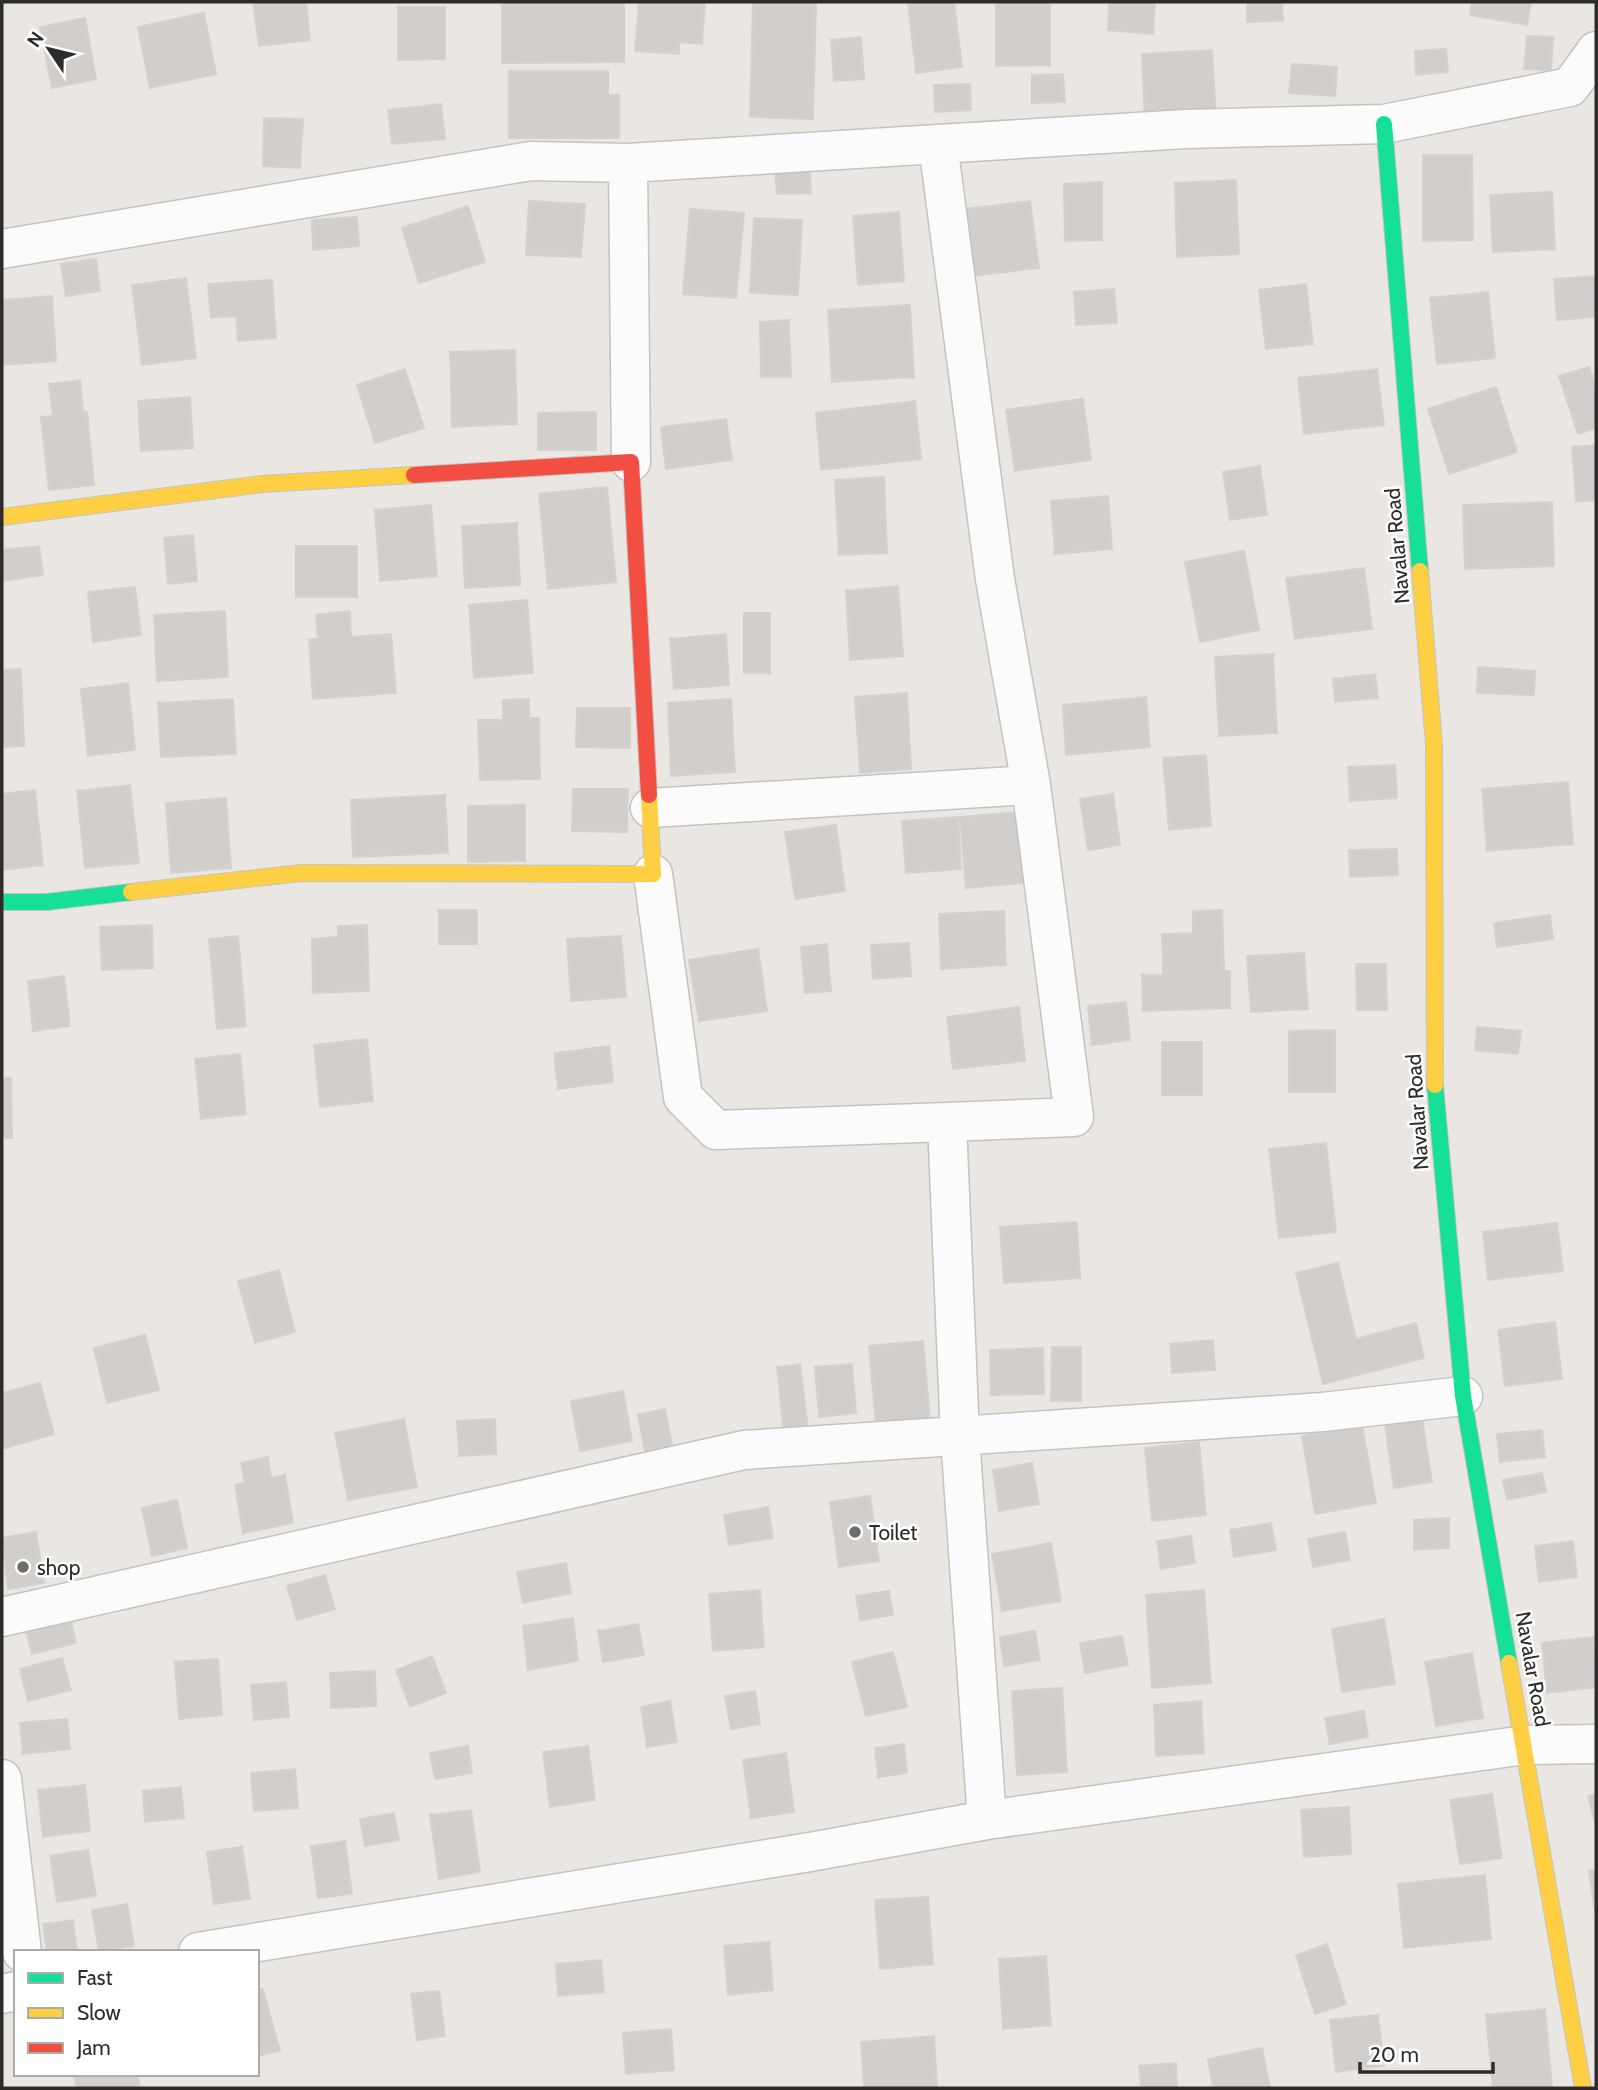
<svg xmlns="http://www.w3.org/2000/svg" width="1598" height="2090" viewBox="0 0 1598 2090" font-family="Cabin,sans-serif">
<style>
.building{fill:#d1cecb;stroke:#d5d2ce;stroke-width:2}
.lines{fill:none;stroke-linecap:round;stroke-linejoin:round}
.street-casing{stroke:#c4c3c3;stroke-width:41}
.fast-casing{stroke:#c4c3c3;stroke-width:18}
.slow-casing{stroke:#c4c3c3;stroke-width:18}
.jam-casing{stroke:#c4c3c3;stroke-width:18}
.street{stroke:#fcfbfb;stroke-width:38}
.fast{stroke:#16e098;stroke-width:16}
.slow{stroke:#ffcf43;stroke-width:16}
.jam{stroke:#f24e42;stroke-width:16}
.poi-dot{fill:#6e6d6c;stroke:#fff;stroke-width:2.5}
.labels{text-anchor:middle;dominant-baseline:central;stroke-width:5;stroke-linejoin:round;paint-order:stroke}
.street-label{font-size:21px;fill:#2c2c2c;stroke:#fff}
.poi-label{font-size:21px;fill:#2c2c2c;stroke:#fff;text-anchor:start}
</style>
<rect width="100%" height="100%" fill="#eae6e2"/>
<path class="building" d="M253 2H306L310 40 259 46Z
M502 2H624V62L502 63Z
M639 2H705L702 44 679 42V54L635 51Z
M753 2H816L813 119 750 117Z
M908 2H954L962 67 916 73Z
M996 2H1050V65L996 66Z
M1109 2H1155L1153 34 1108 30Z
M1247 2H1282L1283 21 1247 22Z
M1472 2H1531L1527 25 1470 15Z
M398 7H445V59L398 60Z
M204 13 216 74 150 88 138 27Z
M85 18 96 79 52 88 40 27Z
M1527 36 1553 37 1551 71 1524 69Z
M861 37 864 79 834 81 831 40Z
M1446 49 1448 72 1416 75 1415 51Z
M1212 50 1216 115 1145 119 1142 54Z
M1292 64 1337 67 1335 96 1289 93Z
M509 71H608V95H619V138H509Z
M1063 74 1065 102 1032 103V75Z
M970 84 971 110 935 112 934 85Z
M441 104 445 139 392 144 388 110Z
M264 118 303 119 300 168 263 166Z
M1423 155H1472L1473 240 1423 241Z
M810 170 811 193 777 194 775 172Z
M1236 180 1239 254 1177 257 1175 183Z
M1102 182V240L1065 241 1064 184Z
M1552 192 1555 249 1493 252 1490 195Z
M529 201 585 204 581 257 526 255Z
M1030 201 1039 268 973 276 965 209Z
M468 206 485 262 419 283 402 228Z
M690 209 744 213 736 298 683 294Z
M899 212 904 281 858 285 853 216Z
M357 217 359 246 313 250 312 220Z
M754 218 802 220 798 295 750 293Z
M96 259 100 291 66 296 61 264Z
M1596 276V317L1557 320 1554 279Z
M186 278 196 358 142 365 132 285Z
M272 280 276 338 238 341 236 316 211 318 208 284Z
M1306 284 1313 344 1266 349 1259 290Z
M1114 289 1117 323 1076 325 1074 292Z
M1488 292 1495 358 1437 364 1430 298Z
M52 296 56 361 2 365V300Z
M910 305 914 377 832 382 828 310Z
M789 320 791 377H761L760 322Z
M515 350 517 424 452 427 450 352Z
M1589 367 1596 389V428L1578 434 1559 376Z
M405 369 424 428 375 443 357 385Z
M1377 369 1384 425 1304 434 1298 378Z
M80 380 83 412H87L94 485 49 490 41 417 53 416 49 384Z
M1496 387 1517 452 1449 474 1428 409Z
M190 397 193 448 141 451 138 401Z
M1083 399 1091 460 1015 471 1006 410Z
M915 401 921 459 821 470 816 413Z
M596 412V450H538V413Z
M726 419 732 460 666 469 661 427Z
M1596 445V500L1576 502 1572 447Z
M1260 466 1267 515 1230 520 1223 472Z
M884 477 887 553 839 555 835 480Z
M607 487 616 582 548 589 539 494Z
M1108 496 1112 549 1055 554 1051 501Z
M1552 502 1554 566 1465 569 1463 505Z
M431 505 437 576 380 581 375 510Z
M517 523 520 585 465 588 462 526Z
M193 535 197 581 168 584 164 538Z
M39 546 43 575 2 581V550Z
M296 546H357V597H296Z
M1244 551 1259 630 1200 642 1185 562Z
M1364 568 1372 629 1295 639 1286 578Z
M898 586 903 656 850 660 846 591Z
M135 587 141 635 93 642 88 592Z
M527 600 533 673 474 678 469 605Z
M225 611 228 677 157 681 154 615Z
M350 611 351 637 391 634 396 693 313 699 309 640 318 639 316 615Z
M744 613H770V673H744Z
M726 634 729 685 674 689 670 639Z
M1273 654 1277 733 1219 736 1215 657Z
M1478 667 1535 671 1534 695 1477 693Z
M21 669 24 746 2 747V670Z
M1375 674 1378 698 1335 702 1333 679Z
M128 683 135 750 88 756 81 689Z
M907 693 911 769 860 773 855 697Z
M1146 697 1150 747 1066 755 1063 705Z
M233 699 236 754 161 757 158 703Z
M529 699V718H539L540 779 480 780 478 720H503V700Z
M731 699 735 772 671 776 668 703Z
M577 708H630V748L576 747Z
M1206 755 1211 826 1169 830 1163 758Z
M1395 765 1397 798 1350 801 1348 767Z
M1568 782 1573 844 1487 851 1482 789Z
M130 785 139 863 85 868 77 791Z
M573 789H628L627 832 572 831Z
M35 790 43 865 2 870V794Z
M1113 794 1120 845 1088 850 1080 799Z
M445 795 448 853 353 857 351 800Z
M226 798 231 868 171 873 166 803Z
M525 805V861L468 862V806Z
M1018 812 1024 883 966 888 960 817Z
M958 817 961 869 906 873 902 821Z
M836 825 845 891 795 899 785 832Z
M1397 849 1398 875 1350 877 1349 850Z
M439 910H477V944H439Z
M1222 910 1224 971H1230V1008L1143 1011 1142 975H1163L1162 934 1193 933V911Z
M1004 911 1006 965 941 969 939 914Z
M1550 915 1553 939 1497 947 1494 923Z
M152 925 153 968 102 970 100 927Z
M367 925 369 991 313 993 312 939 338 937V926Z
M238 936 246 1026 217 1029 209 939Z
M621 936 626 997 571 1001 567 939Z
M909 943 911 976 873 979 871 945Z
M827 944 831 991 805 993 801 947Z
M758 949 767 1011 699 1021 689 960Z
M1304 953 1308 1009 1251 1012 1247 956Z
M1356 964H1386L1387 1010H1357Z
M64 976 70 1026 33 1031 28 981Z
M1126 1002 1130 1040 1092 1045 1088 1006Z
M1019 1007 1025 1061 953 1069 947 1017Z
M1477 1027 1521 1031 1518 1054 1475 1050Z
M1335 1030V1092H1289V1031Z
M367 1039 373 1101 320 1107 314 1045Z
M1162 1042H1202V1095H1162Z
M609 1046 613 1082 558 1089 554 1053Z
M240 1054 246 1114 201 1119 195 1059Z
M2 1078H11L12 1138H2Z
M1326 1143 1336 1232 1279 1238 1269 1149Z
M1077 1222 1080 1278 1004 1283 1000 1227Z
M1557 1223 1563 1271 1488 1280 1483 1232Z
M1338 1263 1356 1339 1416 1323 1424 1358 1323 1384 1296 1273Z
M279 1270 295 1332 255 1343 238 1281Z
M1555 1322 1562 1379 1505 1386 1498 1330Z
M145 1335 159 1390 107 1403 94 1348Z
M1213 1340 1215 1370 1172 1373 1170 1344Z
M923 1341 930 1420 876 1425 869 1346Z
M1052 1347H1081V1401H1051Z
M1043 1348 1044 1394 991 1395 990 1350Z
M800 1364 808 1430 784 1433 777 1367Z
M852 1364 856 1413 819 1417 815 1367Z
M40 1383 54 1434 2 1449V1393Z
M623 1391 632 1441 580 1451 571 1401Z
M665 1409 672 1445 645 1451 638 1415Z
M1422 1418 1432 1482 1394 1488 1385 1424Z
M404 1419 417 1487 348 1500 335 1433Z
M495 1419 496 1454 459 1456 457 1421Z
M1362 1425 1376 1503 1315 1514 1302 1436Z
M1542 1430 1545 1457 1500 1462 1497 1434Z
M1199 1442 1206 1515 1152 1521 1145 1448Z
M268 1457 271 1478 285 1475 293 1523 243 1533 235 1485 245 1482 241 1463Z
M1032 1463 1039 1504 999 1511 993 1470Z
M1542 1473 1546 1492 1507 1500 1503 1480Z
M870 1496 879 1561 839 1567 830 1502Z
M177 1500 187 1548 152 1556 142 1508Z
M768 1507 773 1538 729 1545 724 1515Z
M1449 1518V1548L1414 1550V1520Z
M1271 1523 1276 1550 1234 1557 1230 1530Z
M36 1532 44 1583 8 1589 2 1538Z
M1345 1532 1350 1560 1313 1567 1308 1539Z
M1191 1536 1195 1563 1161 1569 1157 1541Z
M1573 1541 1577 1577 1539 1582 1535 1546Z
M1051 1543 1061 1601 1002 1611 992 1554Z
M566 1563 571 1593 523 1603 517 1572Z
M325 1575 335 1609 297 1620 287 1586Z
M760 1590 764 1647 713 1651 709 1594Z
M1204 1590 1211 1683 1152 1688 1146 1595Z
M889 1591 893 1615 860 1620 856 1596Z
M70 1618 76 1643 32 1654 26 1630Z
M573 1618 578 1661 528 1670 523 1626Z
M1384 1619 1395 1684 1342 1692 1332 1629Z
M638 1624 644 1655 603 1662 598 1631Z
M1035 1631 1040 1660 1004 1666 1000 1637Z
M1122 1636 1128 1665 1085 1673 1080 1643Z
M1593 1637 1596 1687 1547 1693 1542 1643Z
M893 1652 907 1707 866 1716 852 1662Z
M1472 1653 1483 1718 1436 1726 1425 1662Z
M432 1656 446 1693 410 1707 396 1670Z
M62 1658 71 1690 28 1701 20 1669Z
M218 1659 222 1715 179 1719 175 1662Z
M375 1671 376 1706 331 1708 330 1673Z
M286 1682 289 1717 254 1720 251 1685Z
M1062 1688 1067 1772 1017 1775 1012 1691Z
M755 1691 760 1724 731 1729 725 1696Z
M670 1701 677 1742 647 1747 641 1707Z
M1201 1701 1204 1753 1156 1756 1154 1705Z
M1364 1711 1368 1737 1330 1744 1325 1718Z
M67 1719 70 1749 23 1754 20 1723Z
M904 1744 907 1773 878 1777 875 1748Z
M468 1746 472 1773 435 1779 430 1753Z
M588 1746 595 1800 550 1807 543 1752Z
M786 1753 794 1812 751 1818 743 1760Z
M295 1769 298 1808 254 1811 251 1773Z
M85 1785 90 1831 43 1837 38 1790Z
M181 1787 184 1818 145 1822 143 1791Z
M1492 1794 1502 1858 1460 1864 1450 1800Z
M1596 1794V1823H1595L1588 1796Z
M1349 1807 1351 1854 1304 1857 1301 1810Z
M471 1810 480 1872 439 1879 430 1815Z
M394 1813 399 1840 365 1846 360 1819Z
M345 1841 352 1894 318 1898 311 1846Z
M242 1847 250 1899 214 1904 207 1852Z
M88 1850 96 1896 57 1902 50 1856Z
M1596 1870V1917L1589 1871Z
M1485 1875 1491 1939 1404 1948 1398 1884Z
M928 1897 933 1964 880 1969 875 1900Z
M127 1904 134 1946 99 1951 92 1910Z
M73 1920 77 1952H47L43 1924Z
M769 1942 773 1990 728 1995 724 1946Z
M1327 1944 1346 2004 1315 2014 1296 1955Z
M1046 1956 1051 2025 1003 2029 999 1959Z
M601 1960 604 1992 558 1996 556 1964Z
M263 1989 280 2051 257 2056V1990Z
M439 1991 445 2036 417 2040 411 1994Z
M1545 2009 1552 2088H1493L1486 2015Z
M1378 2015 1384 2066 1336 2072 1330 2020Z
M671 2029 674 2070 626 2074 623 2033Z
M934 2036 937 2088H864L861 2042Z
M1262 2048 1270 2088H1213L1208 2059Z
M1176 2063 1177 2088H1141L1139 2066Z
M73 2074H137L140 2088H77Z"/>
<g class="lines">
<g class="street-casing">
<path id="street" d="M938 144 1186 129 1384 124 1570 87 1596 51
M2 249 531 161 628 163
M631 462 628 163 938 144 995 579 1031 785
M650 808 1031 785 1074 1117 947 1122
M653 874 683 1097 716 1130 947 1122 960 1437 987 1820
M2 1617 744 1450 1323 1412 1463 1396
M2 1779 22 1952
M198 1952 810 1852 987 1820 1525 1745 1596 1744
M2 1994 16 1991"/>
</g>
<g class="fast-casing">
<path id="fast" d="M1384 124 1420 571
M2 902H47L131 892
M1435 1085 1463 1396 1509 1663"/>
</g>
<g class="slow-casing">
<path id="slow" d="M2 517 263 484 414 475
M1420 571 1434 745 1435 1085
M131 892 301 873 653 874 649 795
M1509 1663 1583 2088"/>
</g>
<g class="jam-casing">
<path id="jam" d="M414 475 631 462 649 795"/>
</g>
<use href="#street" class="street"/>
<use href="#fast" class="fast"/>
<use href="#slow" class="slow"/>
<use href="#jam" class="jam"/>
</g>
<g class="poi-dot">
<circle cx="855" cy="1532" r="7"/>
<circle cx="23" cy="1567" r="7"/>
</g>
<g class="labels">
<g class="street-label">
<text transform="translate(1397 546) rotate(-95)">Navalar Road</text>
<text transform="translate(1417 1112) rotate(-94)">Navalar Road</text>
<text transform="translate(1533 1669) rotate(80)">Navalar Road</text>
</g>
<g class="poi-label">
<text x="869" y="1532">Toilet</text>
<text x="37" y="1567">shop</text>
</g>
</g>
<rect width="1598" height="2090" fill="none" stroke="#2c2c2c" stroke-width="7"/>
<rect x="14" y="1950" width="245" height="126" fill="#ffffff" stroke="#ababab" stroke-width="2"/>
<rect x="28" y="1973" width="35" height="10" fill="#16e098" stroke="#ababab" stroke-width="2"/>
<text x="77" y="1985" font-size="21" fill="#2c2c2c">Fast</text>
<rect x="28" y="2008" width="35" height="10" fill="#ffcf43" stroke="#ababab" stroke-width="2"/>
<text x="77" y="2020" font-size="21" fill="#2c2c2c">Slow</text>
<rect x="28" y="2043" width="35" height="10" fill="#f24e42" stroke="#ababab" stroke-width="2"/>
<text x="77" y="2055" font-size="21" fill="#2c2c2c">Jam</text>
<g transform="translate(49 49) rotate(305)" stroke="#ffffff" stroke-width="5" paint-order="stroke">
<path d="M0-5L12 26L0 18L-12 26Z" fill="#2c2c2c"/>
<text y="-10" font-size="19" font-weight="bold" text-anchor="middle" fill="#2c2c2c">N</text>
</g>
<path d="M1360 2062v10h133v-10" fill="none" stroke="#2c2c2c" stroke-width="3.5"/>
<text x="1370" y="2062" font-size="21" fill="#2c2c2c" stroke="#ffffff" stroke-width="5" paint-order="stroke">20 m</text>
</svg>
